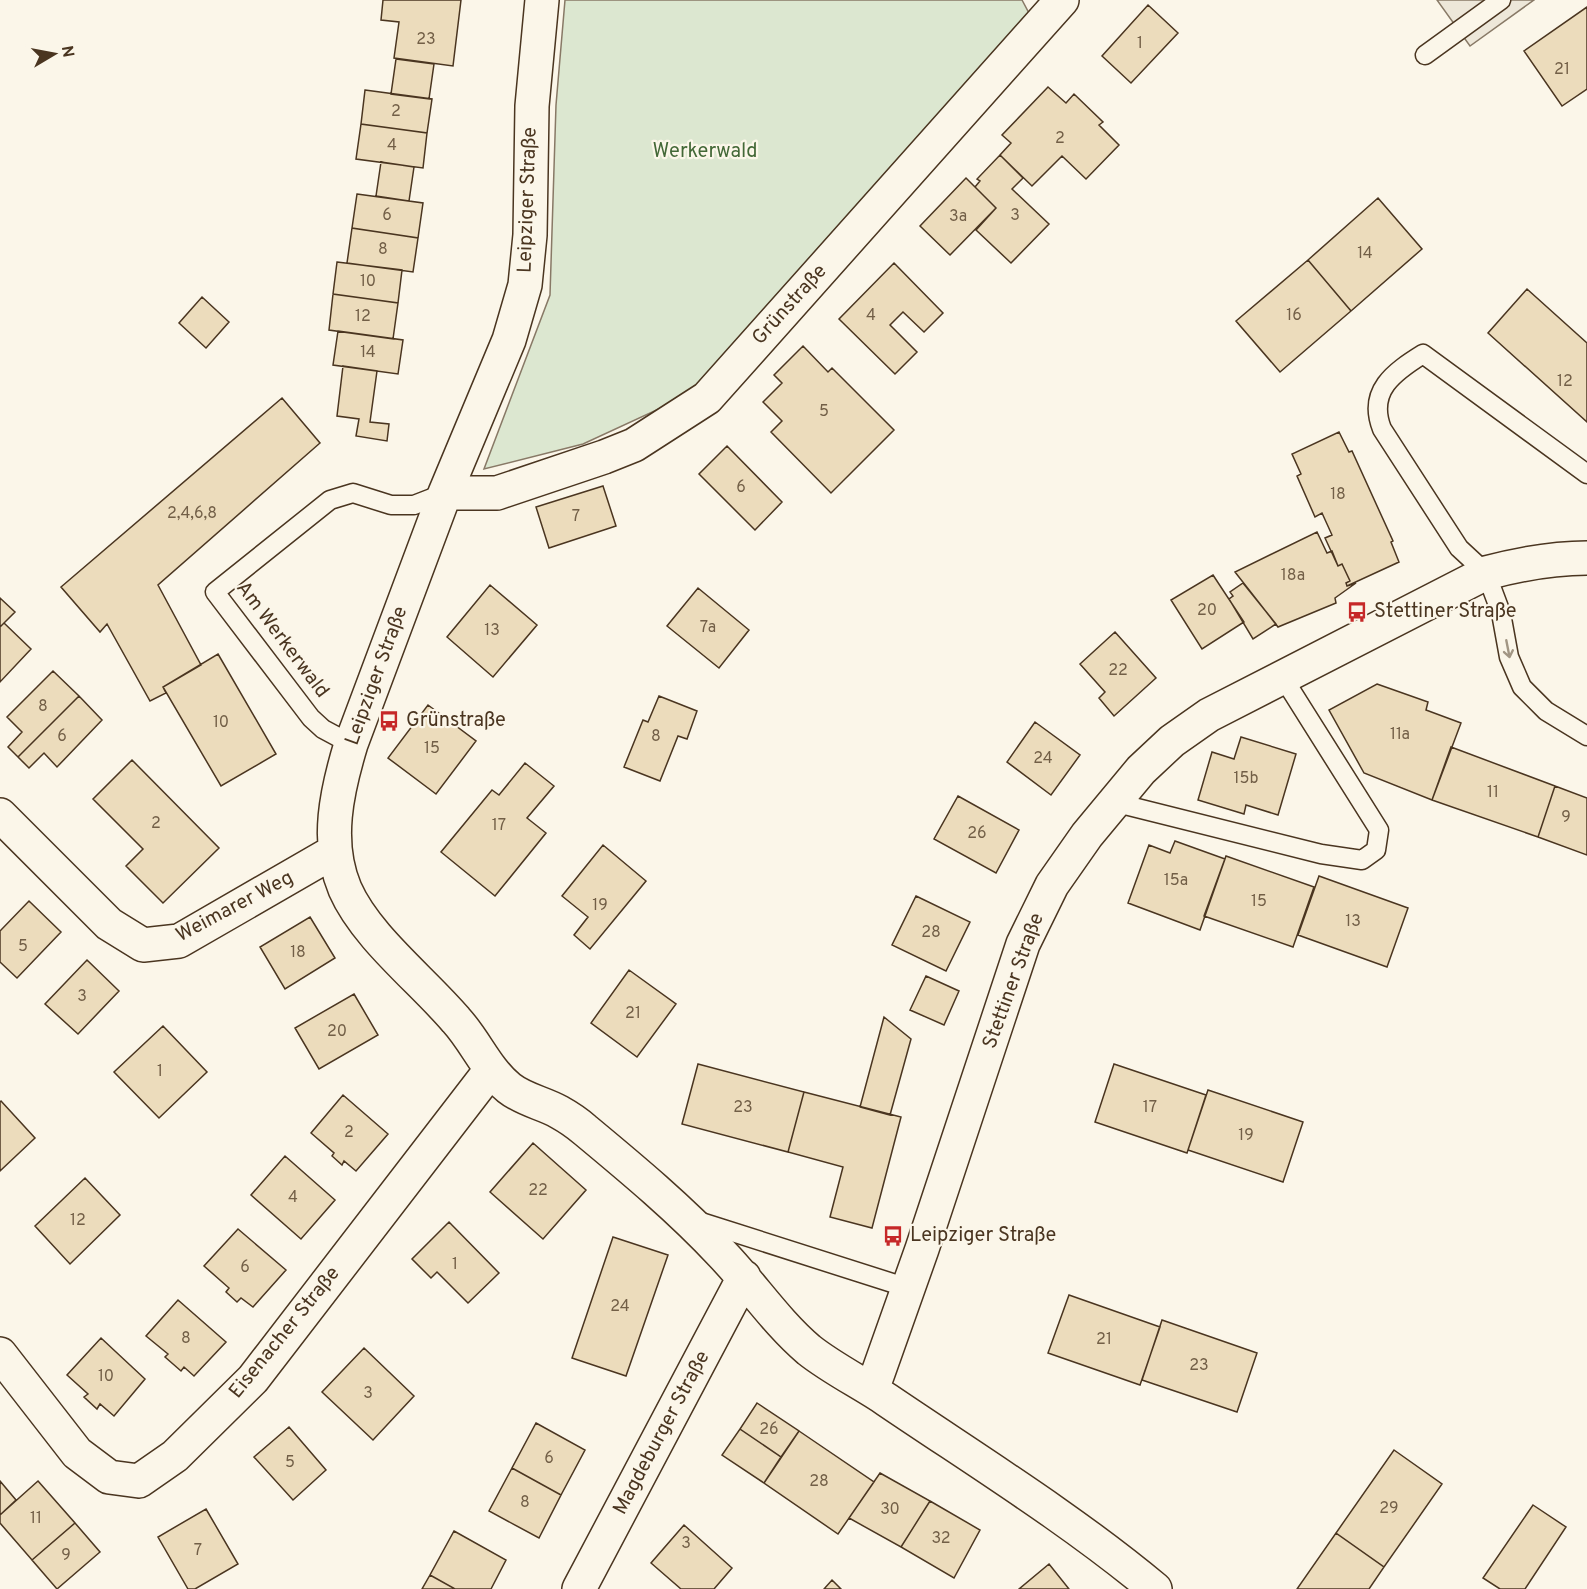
<svg xmlns="http://www.w3.org/2000/svg" width="1587" height="1589" viewBox="0 0 1587 1589" font-family="Overpass,sans-serif">
<style>
.green{fill:#dce7d0;stroke:#887966;stroke-width:1.5}
.parking{fill:#ede7d9;stroke:#887966;stroke-width:1.5}
.building{fill:#ecdcbc;stroke:#4a3520;stroke-width:1.5}
.lines{fill:none;stroke-linecap:round;stroke-linejoin:round}
.lane-casing{stroke:#4a3520;stroke-width:21}
.street-casing{stroke:#4a3520;stroke-width:36}
.lane{stroke:#fbf6e9;stroke-width:18}
.street{stroke:#fbf6e9;stroke-width:33}
.oneway{stroke:#a29684}
.labels{text-anchor:middle;dominant-baseline:central;stroke-width:4.5;stroke-linejoin:round;paint-order:stroke}
.number-label{font-size:16px;fill:#725f47}
.park-label{font-size:20px;fill:#436837;stroke:#fbf6e9}
.street-label{font-size:20px;fill:#4a3520;stroke:#fbf6e9}
.poi-label{font-size:20px;fill:#4a3520;stroke:#fbf6e9;text-anchor:start}
</style>
<rect width="100%" height="100%" fill="#fbf6e9"/>
<path class="green" d="M565 0H1022L1031 17 687 396 583 444 484 469 550 295 556 105Z"/>
<path class="parking" d="M1437 0H1534L1470 46Z"/>
<path class="building" d="M383 0H461L453 66 394 58 399 22 381 20Z
M1148 5 1178 33 1131 83 1102 56Z
M1587 7V89L1562 106 1524 51Z
M396 59 434 64 429 99 391 94Z
M1048 87 1066 103 1074 94 1103 122 1099 125 1119 145 1086 179 1062 156 1032 186 1000 155 1011 143 1002 135Z
M365 90 432 99 427 133 361 124Z
M361 124 427 133 423 168 356 159Z
M1000 155 1023 178 1012 189 1049 224 1011 263 976 230 996 208 975 187 980 181 977 179Z
M381 162 414 167 409 201 376 196Z
M966 178 996 208 950 255 920 226Z
M357 194 423 203 418 238 352 228Z
M1378 198 1422 249 1351 311 1308 260Z
M352 228 418 238 413 272 347 263Z
M1308 260 1351 311 1280 372 1236 321Z
M337 262 402 270 398 303 333 294Z
M894 263 943 313 924 332 903 312 890 325 917 352 895 374 839 319Z
M1527 289 1587 343V422L1488 333Z
M333 294 398 303 393 339 329 330Z
M202 297 229 322 206 348 179 323Z
M338 331 403 340 398 374 333 365Z
M803 346 828 372 832 368 894 430 831 493 771 432 782 421 763 402 782 383 774 375Z
M343 366 377 371 370 422 389 424 387 441 356 436 359 419 337 416Z
M282 398 320 443 158 585 201 665 163 687 166 693 150 701 107 624 100 632 61 587Z
M1339 432 1349 452 1352 451 1393 541 1391 542 1399 562 1347 586 1346 583 1350 581 1342 564 1338 566 1325 538 1332 535 1322 513 1315 517 1297 476 1301 474 1292 454Z
M727 446 782 502 755 530 699 474Z
M603 486 616 526 549 548 536 507Z
M1317 532 1327 553 1332 551 1338 566 1342 564 1350 581 1346 583 1347 586 1356 583 1335 598 1336 603 1278 627 1235 572Z
M1213 575 1244 622 1202 649 1171 600Z
M1243 583 1276 624 1253 639 1229 599 1233 596 1230 592Z
M490 585 537 625 493 677 447 637Z
M698 588 749 630 719 668 667 626Z
M0 598 15 612 0 627Z
M4 623 31 649 0 682V627Z
M1115 632 1156 678 1114 716 1099 698 1105 692 1080 664Z
M218 654 276 754 221 786 163 687Z
M53 671 79 696 18 757 8 747 22 732 7 717Z
M1377 684 1428 702 1426 710 1461 723 1432 800 1364 773 1329 710Z
M79 696 102 720 57 767 44 753 29 768 18 757Z
M659 696 697 711 687 739 678 736 660 781 624 767 643 720 648 722Z
M428 705 476 741 436 794 388 758Z
M1035 722 1080 755 1051 795 1007 762Z
M1241 737 1296 754 1278 815 1246 805 1244 814 1198 800 1212 752 1234 759Z
M1451 747 1555 786 1538 837 1432 800Z
M132 760 219 848 163 903 126 866 143 849 93 799Z
M525 763 554 786 527 818 546 833 495 896 441 852 492 790 499 795Z
M1555 786 1587 798V855L1538 837Z
M958 796 1019 830 996 873 934 839Z
M1175 841 1225 859 1200 930 1128 903 1149 845 1170 853Z
M603 845 646 881 590 949 574 935 588 917 562 896Z
M1226 856 1314 887 1293 947 1204 916Z
M1319 876 1408 908 1387 967 1298 935Z
M916 896 970 922 946 971 892 945Z
M29 901 61 932 17 978 0 962V931Z
M310 917 335 958 285 989 260 947Z
M87 960 119 991 78 1034 45 1004Z
M629 970 676 1004 637 1057 591 1023Z
M926 976 959 991 944 1025 910 1010Z
M354 994 378 1035 319 1069 295 1028Z
M884 1017 911 1039 890 1115 860 1107Z
M163 1026 207 1072 159 1118 114 1072Z
M698 1064 804 1092 788 1152 682 1124Z
M1114 1064 1206 1095 1187 1153 1095 1122Z
M1208 1090 1303 1122 1283 1182 1188 1150Z
M804 1092 901 1117 872 1228 830 1217 843 1167 788 1152Z
M343 1095 388 1134 356 1171 344 1161 342 1165 332 1156 334 1153 311 1133Z
M1 1101 35 1138 0 1171V1102Z
M533 1143 586 1190 543 1239 490 1192Z
M285 1156 335 1200 301 1239 251 1195Z
M85 1178 120 1215 70 1264 35 1226Z
M449 1222 499 1273 468 1303 437 1272 431 1278 412 1259Z
M238 1229 286 1270 253 1307 241 1298 237 1302 226 1292 229 1288 204 1266Z
M613 1237 668 1255 626 1376 572 1358Z
M1069 1295 1160 1327 1140 1385 1048 1353Z
M178 1300 226 1342 194 1376 184 1367 181 1371 165 1357 168 1354 146 1336Z
M1162 1320 1257 1353 1237 1412 1142 1380Z
M101 1338 145 1379 114 1416 100 1404 97 1409 84 1397 88 1394 67 1375Z
M364 1348 414 1396 373 1440 322 1392Z
M757 1403 799 1431 781 1457 740 1429Z
M536 1423 585 1450 561 1495 512 1468Z
M289 1427 326 1470 293 1500 254 1457Z
M740 1429 781 1457 764 1483 722 1455Z
M799 1431 874 1482 838 1534 764 1483Z
M1394 1450 1442 1484 1384 1567 1336 1533Z
M512 1468 561 1495 539 1538 489 1511Z
M880 1473 930 1501 901 1547 849 1518Z
M0 1481 16 1500 0 1515Z
M38 1481 75 1523 32 1560 0 1523V1515Z
M930 1501 980 1530 954 1578 901 1547Z
M1533 1505 1566 1527 1525 1589H1500L1483 1578Z
M206 1509 238 1564 195 1589H188L158 1537Z
M75 1523 100 1552 57 1589 32 1560Z
M684 1525 732 1568 714 1589H681L651 1563Z
M454 1531 506 1560 491 1589H455L430 1575Z
M1336 1533 1384 1567 1369 1589H1297Z
M1049 1564 1069 1589H1019Z
M430 1575 455 1589H422Z
M832 1580 841 1589H824Z"/>
<g class="lines">
<g class="lane-casing">
<path id="lane" d="M1425 55 1501 0
M1587 474 1423 354C1394 372 1367 391 1382 429L1459 548 1486 573 1501 613 1509 657 1522 687 1546 711 1587 736
M351 744 323 729 311 718 215 592 330 500 353 493 391 505H414L445 493
M1113 802 1321 854 1362 860 1376 850 1379 830 1282 676
M698 1221 908 1288"/>
</g>
<g class="street-casing">
<path id="street" d="M542 0 532 106 530 235 525 285 509 340 445 493 351 744C337 790 325 842 345 889 366 937 422 980 456 1020 476 1042 486 1069 509 1088 524 1100 543 1103 559 1112 568 1117 577 1123 585 1130 632 1169 680 1209 722 1254 752 1285 776 1322 809 1350 833 1369 862 1383 887 1400 977 1461 1071 1519 1155 1589
M445 493H497L604 457 634 445 707 398 1062 0
M0 815 109 924 143 945 179 941 335 851
M0 1354 77 1453 109 1477 139 1481 175 1456 253 1379 490 1071
M872 1390 922 1249 1023 944 1052 885 1087 835 1141 770 1172 741 1209 715 1486 573C1520 564 1552 558 1587 558
M579 1589 744 1277"/>
</g>
<use href="#lane" class="lane"/>
<use href="#street" class="street"/>
</g>
<defs><path id="oneway-shaft" d="M-6 0H5M1.5-3L5.5 0L1.5 3" fill="none" stroke-width="1.6" stroke-linecap="round" stroke-linejoin="round" transform="scale(1.5)"/></defs>
<use class="oneway" href="#oneway-shaft" transform="translate(1508 649) rotate(79)"/>
<defs>
<g id="bus-bare" transform="scale(1.62)"><path d="M-5-6H5V4H4V6H2V4H-2V6H-4V4H-5ZM-3.5-4V0h7V-4ZM-3.5 1.2v1.5H-2V1.2ZM2 1.2v1.5H3.5V1.2Z" fill="#c62828" stroke="#fbf6e9" stroke-width="2.5" paint-order="stroke"/></g>
</defs>
<g fill-rule="evenodd">
<use href="#bus-bare" x="1357" y="612"/>
<use href="#bus-bare" x="389" y="721"/>
<use href="#bus-bare" x="893" y="1236"/>
</g>
<g class="labels">
<g class="number-label">
<text x="426" y="40">23</text>
<text x="1140" y="44">1</text>
<text x="1562" y="70">21</text>
<text x="396" y="112">2</text>
<text x="1060" y="139">2</text>
<text x="392" y="146">4</text>
<text x="387" y="216">6</text>
<text x="1015" y="216">3</text>
<text x="958" y="217">3a</text>
<text x="383" y="250">8</text>
<text x="1365" y="254">14</text>
<text x="368" y="282">10</text>
<text x="871" y="316">4</text>
<text x="1294" y="316">16</text>
<text x="363" y="317">12</text>
<text x="368" y="353">14</text>
<text x="1565" y="382">12</text>
<text x="824" y="412">5</text>
<text x="741" y="488">6</text>
<text x="1338" y="495">18</text>
<text x="192" y="514">2,4,6,8</text>
<text x="576" y="517">7</text>
<text x="1293" y="576">18a</text>
<text x="1207" y="611">20</text>
<text x="708" y="628">7a</text>
<text x="492" y="631">13</text>
<text x="1118" y="671">22</text>
<text x="43" y="707">8</text>
<text x="221" y="723">10</text>
<text x="1400" y="735">11a</text>
<text x="62" y="737">6</text>
<text x="656" y="737">8</text>
<text x="432" y="749">15</text>
<text x="1043" y="759">24</text>
<text x="1246" y="779">15b</text>
<text x="1493" y="793">11</text>
<text x="1566" y="818">9</text>
<text x="156" y="824">2</text>
<text x="499" y="826">17</text>
<text x="977" y="834">26</text>
<text x="1176" y="881">15a</text>
<text x="1259" y="902">15</text>
<text x="600" y="906">19</text>
<text x="1353" y="922">13</text>
<text x="931" y="933">28</text>
<text x="23" y="947">5</text>
<text x="298" y="953">18</text>
<text x="82" y="997">3</text>
<text x="633" y="1014">21</text>
<text x="337" y="1032">20</text>
<text x="160" y="1072">1</text>
<text x="743" y="1108">23</text>
<text x="1150" y="1108">17</text>
<text x="349" y="1133">2</text>
<text x="1246" y="1136">19</text>
<text x="538" y="1191">22</text>
<text x="293" y="1198">4</text>
<text x="78" y="1221">12</text>
<text x="455" y="1265">1</text>
<text x="245" y="1268">6</text>
<text x="620" y="1307">24</text>
<text x="186" y="1339">8</text>
<text x="1104" y="1340">21</text>
<text x="1199" y="1366">23</text>
<text x="106" y="1377">10</text>
<text x="368" y="1394">3</text>
<text x="769" y="1430">26</text>
<text x="549" y="1459">6</text>
<text x="290" y="1463">5</text>
<text x="819" y="1482">28</text>
<text x="525" y="1503">8</text>
<text x="1389" y="1509">29</text>
<text x="890" y="1510">30</text>
<text x="36" y="1519">11</text>
<text x="941" y="1539">32</text>
<text x="686" y="1544">3</text>
<text x="198" y="1551">7</text>
<text x="66" y="1556">9</text>
</g>
<g class="park-label">
<text x="705" y="152">Werkerwald</text>
</g>
<g class="street-label">
<text transform="translate(528 200) rotate(-88)">Leipziger Straße</text>
<text transform="translate(790 305) rotate(-48)">Grünstraße</text>
<text transform="translate(282 640) rotate(53)">Am Werkerwald</text>
<text transform="translate(377 676) rotate(-70)">Leipziger Straße</text>
<text transform="translate(235 907) rotate(-28)">Weimarer Weg</text>
<text transform="translate(1014 981) rotate(-70)">Stettiner Straße</text>
<text transform="translate(285 1333) rotate(-51)">Eisenacher Straße</text>
<text transform="translate(662 1433) rotate(-62)">Magdeburger Straße</text>
</g>
<g class="poi-label">
<text x="1374" y="612">Stettiner Straße</text>
<text x="406" y="721">Grünstraße</text>
<text x="910" y="1236">Leipziger Straße</text>
</g>
</g>
<g transform="translate(54 54) rotate(80)" stroke="#fbf6e9" stroke-width="4.5" paint-order="stroke">
<path d="M0-4.5L10 22L0 15L-10 22Z" fill="#4a3520"/>
<text y="-9" font-size="16" font-weight="bold" text-anchor="middle" fill="#4a3520">N</text>
</g>
</svg>
